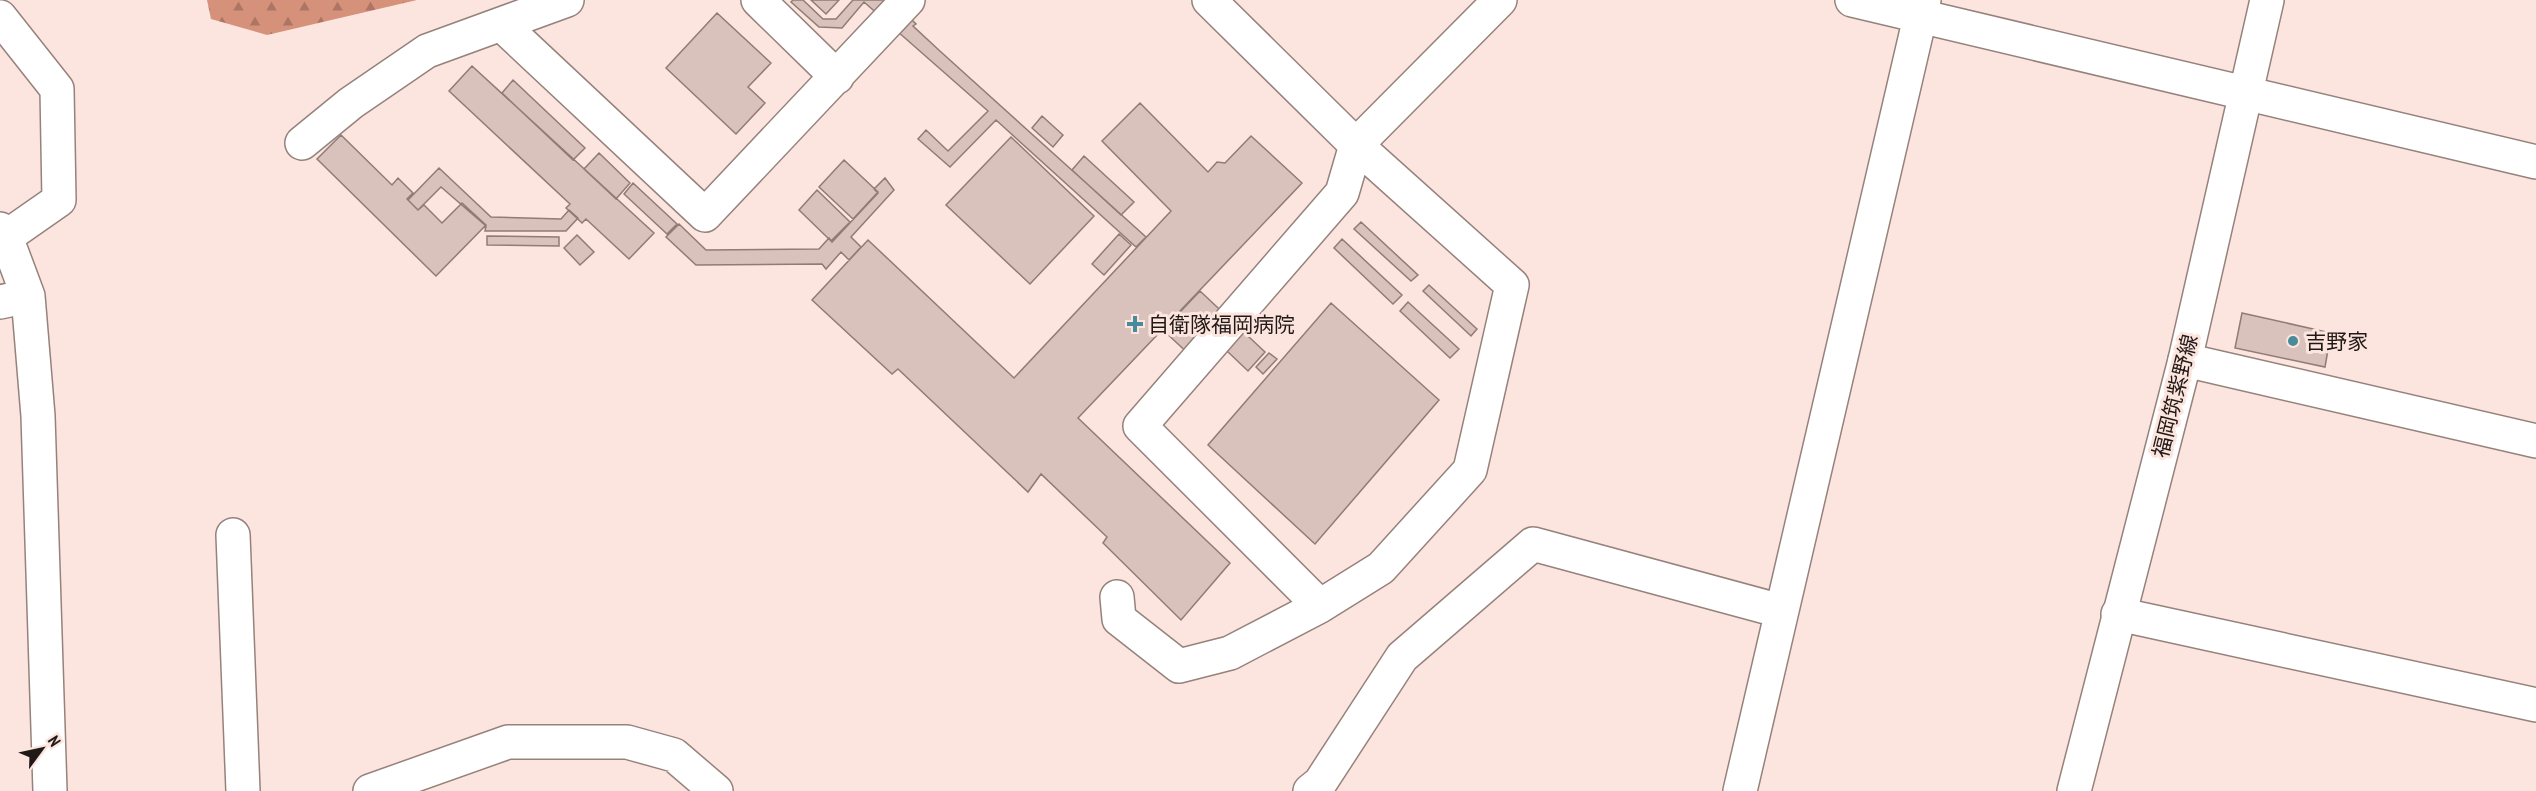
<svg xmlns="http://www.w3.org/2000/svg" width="2536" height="791" viewBox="0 0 2536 791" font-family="'PT Sans Narrow','Noto Sans JP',sans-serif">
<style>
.forest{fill:url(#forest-firs)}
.building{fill:#d8c2bb;stroke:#907b75;stroke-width:1.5}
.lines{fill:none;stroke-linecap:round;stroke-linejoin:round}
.minor-casing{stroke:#96827c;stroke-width:36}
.major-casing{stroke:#96827c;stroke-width:36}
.minor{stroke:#fff;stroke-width:33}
.major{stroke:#fff;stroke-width:33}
.poi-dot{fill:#488b9b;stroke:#fce5de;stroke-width:2}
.labels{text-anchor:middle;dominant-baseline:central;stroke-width:6;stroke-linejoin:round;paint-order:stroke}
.poi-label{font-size:21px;fill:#211917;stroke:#fce5de;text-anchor:start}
.street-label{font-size:21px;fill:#211917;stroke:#fce5de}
</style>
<defs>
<pattern id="forest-firs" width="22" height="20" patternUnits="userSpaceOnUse" patternTransform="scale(1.5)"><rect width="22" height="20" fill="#d6917b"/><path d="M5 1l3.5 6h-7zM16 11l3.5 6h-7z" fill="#ad7664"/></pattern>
</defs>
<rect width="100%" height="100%" fill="#fce5de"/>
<path class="forest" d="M207 0H417L267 35 211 19Z"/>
<path class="building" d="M793 0H803L823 19H836L853 0H891L916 24 913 26 941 52 1146 237 1136 247 996 120 950 167 918 139 926 130 948 151 988 111 864 2 842 28 819 27 791 2Z
M811 0H839L826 14Z
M717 13 771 63 748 87 765 103 736 134 666 68Z
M472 66 654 233 629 259 586 219 582 223 566 208 570 204 449 91Z
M513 80 585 148 573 160 502 93Z
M1140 103 1208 172 1217 162 1225 163 1251 136 1302 183 1078 418 1230 563 1181 620 1103 543 1107 537 1041 474 1028 492 898 369 892 374 812 300 868 240 1014 378 1171 211 1102 141Z
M1042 116 1063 135 1053 147 1032 128Z
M341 135 392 185 398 178 413 193 407 199 418 210 424 205 442 223 462 203 486 225 436 276 317 159Z
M1011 137 1094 216 1030 284 946 205Z
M599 153 630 183 616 199 584 169Z
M1084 156 1134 202 1121 215 1072 170Z
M844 160 878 192 853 219 819 187Z
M439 168 491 217 561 219 569 210 578 218 566 231H485L486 226 441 187 418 210 408 200Z
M885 178 894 190 851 237 861 247 849 260 841 252 826 269 822 264 696 265 666 237 679 224 706 250 819 249 829 238 832 242 878 193 874 189Z
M633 183 677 224 667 234 624 194Z
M817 190 850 222 831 241 799 210Z
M1361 222 1418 275 1411 281 1354 229Z
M1119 234 1131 245 1104 275 1092 264Z
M577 235 594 252 580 265 564 248Z
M487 236 559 237V246L487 245Z
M1342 239 1402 295 1393 304 1334 248Z
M1429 285 1477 329 1471 336 1423 291Z
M1200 291 1265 352 1248 371 1227 351 1208 372 1163 330Z
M1408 302 1459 349 1450 358 1400 311Z
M1331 303 1439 400 1315 544 1208 445Z
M2242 313 2331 333 2325 367 2235 348Z
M1269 353 1277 359 1263 374 1256 367Z"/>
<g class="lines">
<g class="minor-casing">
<path id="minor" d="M758 0 837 77
M1209 0 1356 145 1500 0
M1852 0 2536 162
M0 17 57 89 59 200 6 237
M501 24 705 215 908 0
M302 143 351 103 427 51 567 0
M1356 145 1512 285 1470 470 1381 568 1320 606 1140 426 1342 193Z
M0 229 6 237 28 296 38 416 50 791
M0 302 28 296
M2185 360 2536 441
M233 535 243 791
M1117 597 1119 619 1179 666 1230 653 1320 606
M2118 614 2536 705
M370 791 508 742H627L674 755 716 791
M1310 791 1320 783 1402 657 1533 544 1781 611
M1740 791 1924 0"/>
</g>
<g class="major-casing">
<path id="major" d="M2074 791 2185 360 2267 0"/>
</g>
<use href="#minor" class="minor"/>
<use href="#major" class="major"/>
</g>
<g class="poi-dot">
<path d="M1132 315h6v6h6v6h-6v6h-6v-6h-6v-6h6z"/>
<circle cx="2293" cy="341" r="6"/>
</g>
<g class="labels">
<g class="poi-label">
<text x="1148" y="324">自衛隊福岡病院</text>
<text x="2305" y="341">吉野家</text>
</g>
<g class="street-label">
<text transform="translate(2175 396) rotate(-76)">福岡筑紫野線</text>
</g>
</g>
<g transform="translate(42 749) rotate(57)" stroke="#fce5de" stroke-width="4.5" paint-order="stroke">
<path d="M0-4.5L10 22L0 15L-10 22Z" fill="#211917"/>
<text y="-9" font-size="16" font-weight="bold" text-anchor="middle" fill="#211917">N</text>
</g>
</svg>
